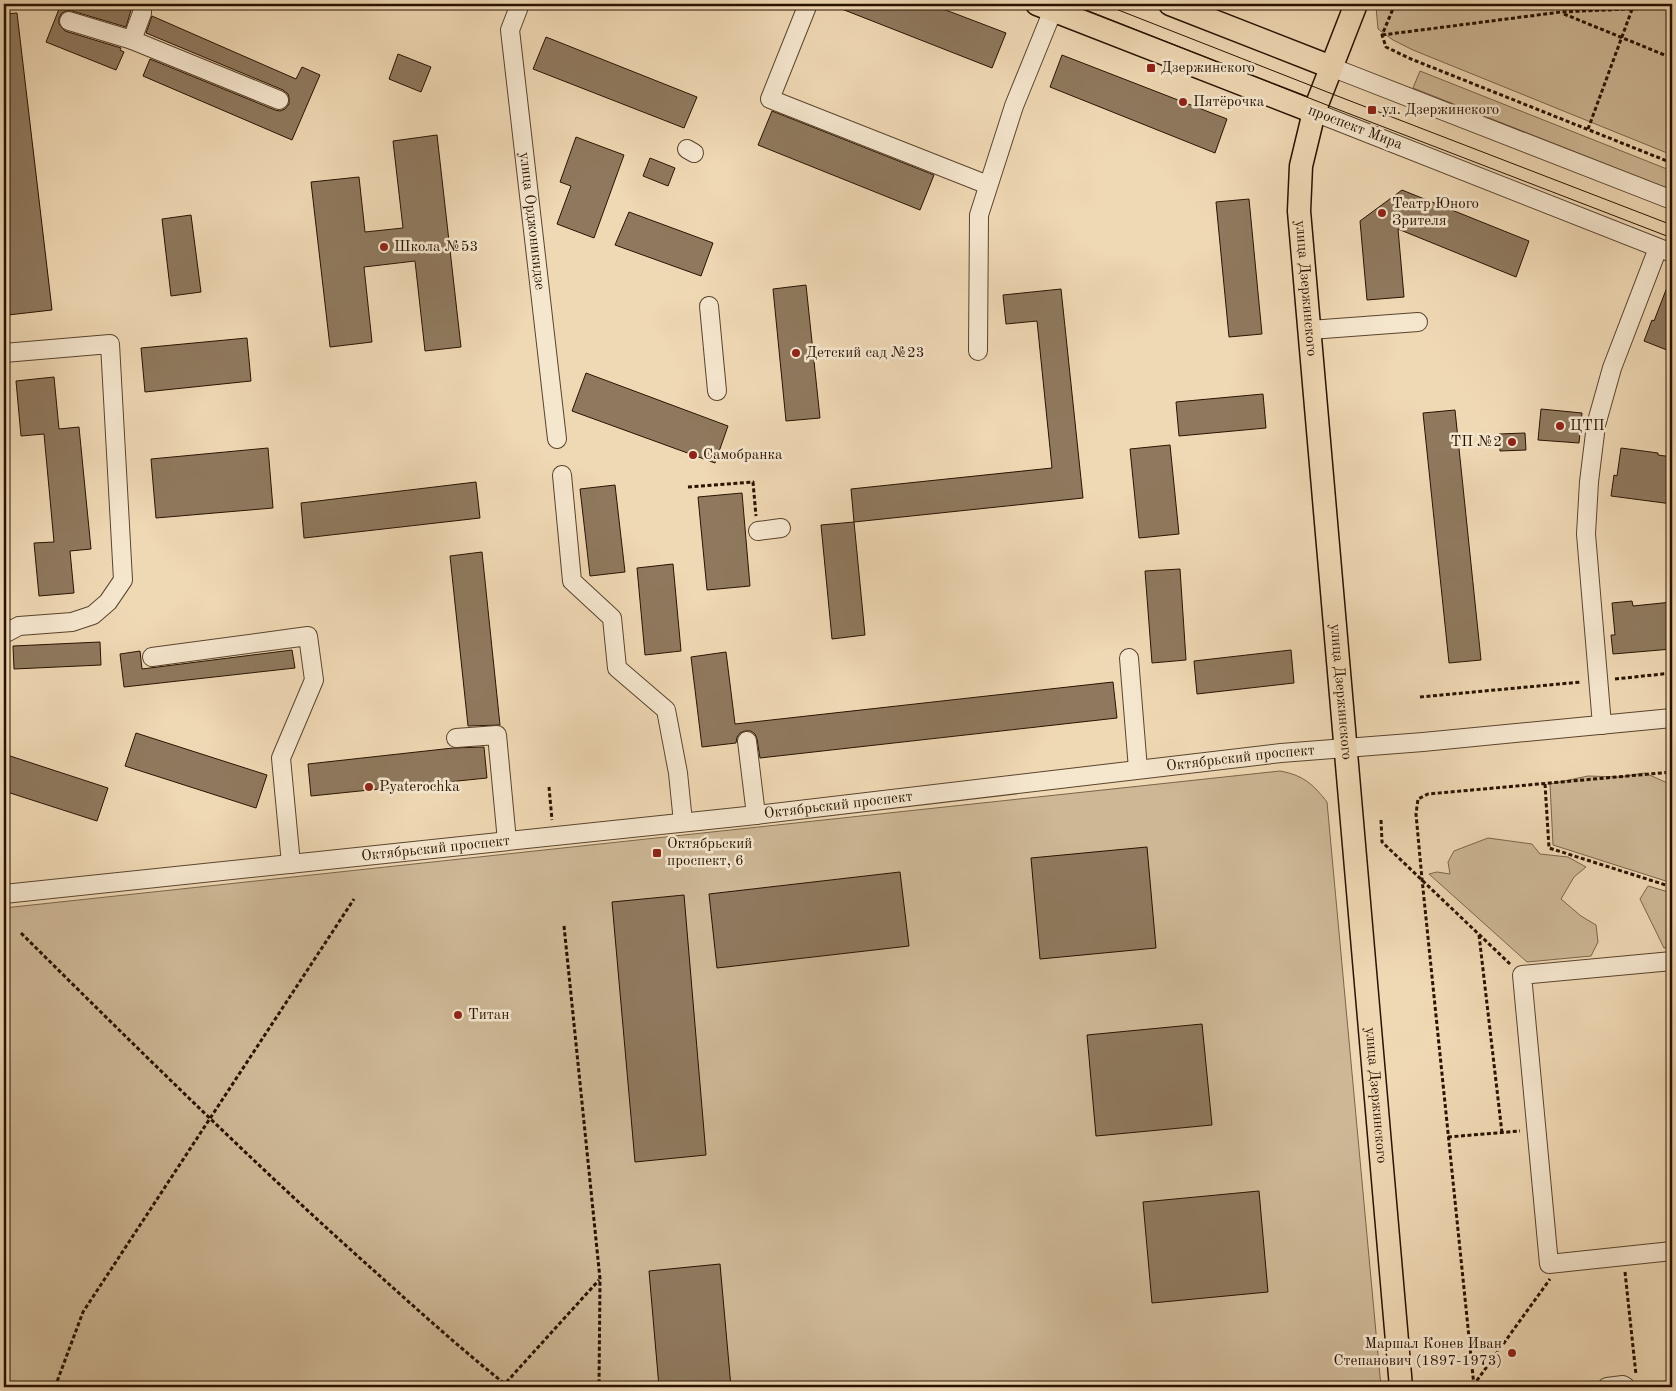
<svg xmlns="http://www.w3.org/2000/svg" width="1676" height="1391" viewBox="0 0 1676 1391" font-family="'Old Standard TT',serif">
<style>
.green{fill:#cdb795;stroke:#7a654a}
.building{fill:#8f795e;stroke:#281300}
.lines{fill:none;stroke-linecap:round;stroke-linejoin:round}
.minor-casing{stroke:#5a442d;stroke-width:20}
.major-casing{stroke:#281300;stroke-width:25}
.path{stroke:#281300;stroke-width:3;stroke-dasharray:4 2.5;stroke-linecap:butt}
.minor{stroke:#f5e6ce;stroke-width:18}
.major{stroke:#efd8b4;stroke-width:22}
.tram{stroke:#281300;stroke-width:1}
.poi-dot{fill:#8f2418;stroke:#f5e6ce;stroke-width:2}
.labels{text-anchor:middle;dominant-baseline:central;stroke-width:5;stroke-linejoin:round;paint-order:stroke}
.poi-label{font-size:15px;fill:#281300;stroke:#f5e6ce;text-anchor:start}
.street-label{font-size:15px;fill:#281300;stroke:#f5e6ce}
</style>
<rect width="100%" height="100%" fill="#efd8b4"/>
<filter id="stains"><feTurbulence type="fractalNoise" baseFrequency=".004" numOctaves="4"/><feColorMatrix values="0 0 0 0 .2 0 0 0 0 .09 0 0 0 0 .02 0 0 0 .5 -.17"/></filter>
<radialGradient id="worn" r=".72"><stop offset=".6" stop-color="#630" stop-opacity="0"/><stop offset="1" stop-color="#630" stop-opacity=".3"/></radialGradient>
<path class="green" d="M1377 4H1672V155L1413 50 1393 40 1378 29 1376 7Z
M1420 71 1672 171V190L1413 88Z
M1280 771C1303 775 1313 784 1327 802L1381 1387H4V908Z
M1645 773 1672 785V806L1669 808 1672 814V883L1553 845 1550 784 1588 776 1619 777Z
M1488 838 1532 844 1540 854 1568 857 1586 867 1574 877 1561 899 1581 916 1596 925 1598 942 1591 956 1527 962 1429 874 1437 872 1450 874 1448 862 1454 851Z
M1648 886 1672 893V947L1664 948 1640 899Z"/>
<path class="building" d="M61 4H116L131 10 126 27 72 11H66L62 13 59 18V24L65 31 121 48 120 50 124 52 116 70 46 42Z
M829 4H930L1006 33 992 68Z
M17 13 52 310 8 315 4 279V14Z
M152 16 296 79 302 67 320 75 292 140 143 76 150 59 275 110 280 111 285 109 289 104V98L288 94 283 90 146 33Z
M546 37 697 97 684 128 533 69Z
M398 54 431 67 421 92 389 79Z
M1062 55 1227 119 1215 153 1050 87Z
M772 111 934 175 920 210 758 145Z
M437 135 461 347 425 351 415 261 364 267 372 342 330 347 311 182 359 177 365 232 403 228 393 141Z
M576 137 624 155 594 238 557 224 571 186 560 182Z
M650 158 675 168 668 186 643 176Z
M1402 190 1529 241 1516 277 1398 229 1404 297 1367 300 1360 221Z
M1249 199 1262 334 1229 337 1216 202Z
M629 212 713 243 701 276 615 245Z
M191 215 201 292 171 296 162 219Z
M1671 277H1672V352L1644 341 1652 320 1654 321Z
M806 285 820 418 786 421 773 289Z
M1061 289 1083 498 854 522 851 489 1052 468 1037 321 1006 324 1003 295Z
M247 338 251 381 145 392 141 348Z
M586 373 728 426 715 463 572 411Z
M54 377 59 429 79 427 91 549 70 551 74 593 39 596 34 543 54 542 44 434 21 436 16 381Z
M1263 394 1266 428 1179 436 1176 402Z
M1541 409 1582 413 1579 443 1538 440Z
M1455 410 1481 660 1449 663 1423 413Z
M1525 433 1526 450 1500 451 1499 434Z
M1170 445 1179 534 1139 538 1130 449Z
M268 448 273 508 156 518 151 459Z
M1621 448 1658 453V455L1672 457V504L1611 496 1614 475 1617 476Z
M476 482 480 518 304 538 301 503Z
M615 485 625 572 590 576 580 489Z
M742 493 750 586 707 590 698 497Z
M854 522 865 635 832 639 821 525Z
M482 552 500 725 468 726 450 556Z
M673 564 681 651 645 655 637 568Z
M1180 569 1186 660 1152 663 1145 571Z
M1632 601 1633 606 1672 602V649L1613 654 1611 635H1615L1612 603Z
M100 642 101 665 14 669 13 646Z
M292 650 295 668 124 687 120 654 140 651 142 669Z
M1291 650 1294 683 1197 694 1194 661Z
M726 652 735 724 1113 682 1117 718 760 758 757 739 755 734 751 731H745L740 733 737 737 736 743 702 747 691 657Z
M136 733 267 775 256 808 125 766Z
M484 747 487 778 311 796 308 764 453 748Z
M4 754 108 788 97 821 4 791Z
M1147 847 1156 948 1040 959 1031 858Z
M900 872 909 946 717 968 709 894Z
M684 895 706 1155 635 1162 612 902Z
M1202 1024 1212 1125 1096 1136 1087 1035Z
M1259 1191 1268 1292 1152 1303 1143 1202Z
M720 1264 731 1387H659L649 1271Z"/>
<g class="lines">
<g class="minor-casing">
<g id="minor">
<path d="M142 4V13L132 40 279 100"/>
<path id="s1" d="M520 4 510 30 557 439"/>
<path d="M808 4 770 99 988 185"/>
<path d="M69 21 132 40"/>
<path d="M1331 67 1672 200"/>
<path d="M1314 112 1672 253"/>
<path d="M687 149 694 153"/>
<path d="M709 306 717 391"/>
<path d="M1310 330 1418 322"/>
<path d="M978 351 979 215 1014 106 1053 10"/>
<path d="M4 353 110 344 123 580 108 602 93 615 72 622 19 626 4 634"/>
<path d="M562 475 572 581 612 618 617 668 666 710 678 773 683 822"/>
<path d="M758 531 781 528"/>
<path d="M152 657 308 636 314 680 281 758 291 864"/>
<path d="M1129 658 1138 769"/>
<path d="M1602 725 1586 534 1589 482 1596 425 1612 368 1658 248"/>
<path d="M456 738 497 735 507 841"/>
<path d="M747 741 756 815"/>
<path id="s2" d="M4 894 756 815 1281 753 1423 742 1672 718"/>
<path d="M1672 961 1522 975 1549 1264 1672 1251"/>
<path d="M1607 1387 1623 1385 1626 1387"/>
</g>
</g>
<g class="major-casing">
<g id="major">
<path d="M1037 4 1314 112"/>
<path d="M1170 4 1331 67"/>
<path id="s3" d="M1356 4 1314 112 1301 166 1299 211 1401 1387"/>
</g>
</g>
<path class="path" d="M1395 4 1382 35 1386 47 1411 59 1672 163
M1564 14 1672 58
M1382 35 1561 12 1672 7
M1588 129 1634 4
M688 487 753 482 756 516
M1615 679 1672 673
M1420 697 1581 682
M1545 784 1549 848 1672 887
M549 787 552 820
M1381 820 1382 842 1510 964
M564 926 600 1279 599 1387
M21 933C133 1044 245 1155 362 1260 409 1302 456 1345 505 1384L512 1387
M1479 935 1502 1133
M1448 1137 1520 1131
M1625 1272 1636 1375
M1473 1386 1550 1279
M1474 1386 1422 879 1416 814 1418 799 1428 794 1672 772
M55 1387 83 1312 354 899
M502 1387 599 1280"/>
<use href="#minor" class="minor"/>
<use href="#major" class="major"/>
<path class="tram" d="M1071 4 1337 109 1672 238
M1103 4 1340 97 1672 225"/>
</g>
<g class="poi-dot">
<rect x="1146" y="63" width="10" height="10" rx="2.5"/>
<circle cx="1183" cy="102" r="5"/>
<rect x="1367" y="105" width="10" height="10" rx="2.5"/>
<circle cx="1382" cy="213" r="5"/>
<circle cx="384" cy="247" r="5"/>
<circle cx="796" cy="353" r="5"/>
<circle cx="1560" cy="426" r="5"/>
<circle cx="1512" cy="442" r="5"/>
<circle cx="693" cy="455" r="5"/>
<circle cx="369" cy="787" r="5"/>
<rect x="652" y="848" width="10" height="10" rx="2.5"/>
<circle cx="458" cy="1015" r="5"/>
<circle cx="1512" cy="1353" r="5"/>
</g>
<g class="labels">
<g class="poi-label">
<text x="1161" y="68">Дзержинского</text>
<text x="1193" y="102">Пятёрочка</text>
<text x="1382" y="110">ул. Дзержинского</text>
<text x="1392" y="204">Театр Юного<tspan x="1392" dy="17">Зрителя</tspan></text>
<text x="394" y="247">Школа №53</text>
<text x="806" y="353">Детский сад №23</text>
<text x="1570" y="426">ЦТП</text>
<text x="1502" y="442" text-anchor="end">ТП №2</text>
<text x="703" y="455">Самобранка</text>
<text x="379" y="787">Pyaterochka</text>
<text x="667" y="844">Октябрьский<tspan x="667" dy="17">проспект, 6</tspan></text>
<text x="468" y="1015">Титан</text>
<text x="1502" y="1344" text-anchor="end">Маршал Конев Иван<tspan x="1502" dy="17">Степанович (1897-1973)</tspan></text>
</g>
<g class="street-label">
<text transform="translate(1355 128) rotate(21)">проспект Мира</text>
<text stroke="none"><textPath href="#s1" startOffset="220">улица Орджоникидзе</textPath></text>
<text stroke="none"><textPath href="#s3" startOffset="294">улица Дзержинского</textPath></text>
<text stroke="none"><textPath href="#s3" startOffset="699">улица Дзержинского</textPath></text>
<text stroke="none"><textPath href="#s2" startOffset="1244">Октябрьский проспект</textPath></text>
<text stroke="none"><textPath href="#s2" startOffset="839">Октябрьский проспект</textPath></text>
<text stroke="none"><textPath href="#s2" startOffset="434">Октябрьский проспект</textPath></text>
<text stroke="none"><textPath href="#s3" startOffset="1104">улица Дзержинского</textPath></text>
</g>
</g>
<rect width="1676" height="1391" fill="none" stroke="#efd8b4" stroke-width="20"/>
<rect x="5" y="5" width="1666" height="1381" fill="none" stroke="#281300" stroke-width="2.5"/>
<rect x="10" y="10" width="1656" height="1371" fill="none" stroke="#281300"/>
<rect width="100%" height="100%" filter="url(#stains)"/>
<rect width="100%" height="100%" fill="url(#worn)"/>
</svg>
